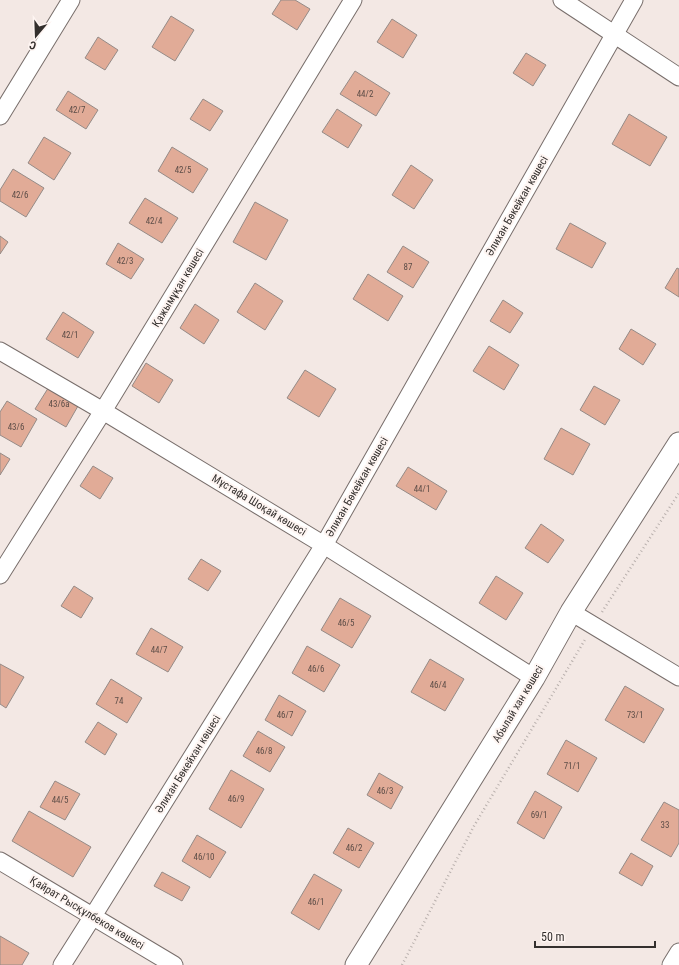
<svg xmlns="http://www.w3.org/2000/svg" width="679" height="965" viewBox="0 0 679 965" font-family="'Roboto Condensed',sans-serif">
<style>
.building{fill:#e1ab97;stroke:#958b87}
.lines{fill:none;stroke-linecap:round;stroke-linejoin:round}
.minor-casing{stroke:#786e6b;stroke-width:19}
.tertiary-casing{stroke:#786e6b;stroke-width:23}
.path{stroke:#b9b0ad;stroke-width:2.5;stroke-dasharray:1 3;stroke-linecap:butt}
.minor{stroke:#fff;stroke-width:17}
.tertiary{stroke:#fff;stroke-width:21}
.labels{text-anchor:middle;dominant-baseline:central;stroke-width:4;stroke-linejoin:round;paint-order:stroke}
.number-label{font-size:9px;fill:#5e4e48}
.street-label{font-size:11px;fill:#332f2d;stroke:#fef5f2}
</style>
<rect width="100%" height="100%" fill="#f3e8e4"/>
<path class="building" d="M281 0H295L310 9 297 30 272 14Z
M171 16 194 30 175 61 152 47Z
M392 19 417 35 403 58 377 42Z
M98 37 118 50 105 70 85 58Z
M526 53 546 65 533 86 513 73Z
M355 71 390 93 376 116 340 94Z
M68 91 98 110 86 129 56 110Z
M203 99 223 111 210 131 190 119Z
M337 109 362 125 348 148 322 132Z
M629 114 667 137 650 166 612 144Z
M44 137 71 153 54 180 28 163Z
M172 147 208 169 193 193 158 171Z
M411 165 433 180 414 209 392 195Z
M13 169 44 188 26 217 0 201V190Z
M145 198 178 218 162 243 129 223Z
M255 202 288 220 266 260 233 242Z
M570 223 606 243 592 268 556 249Z
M0 236 8 242 0 254Z
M118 243 144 259 131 279 106 264Z
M403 246 429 262 413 288 387 272Z
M677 268 679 269V297L665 288Z
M368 274 403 296 388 321 353 299Z
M255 283 283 301 265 330 237 312Z
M503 300 523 313 510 333 490 321Z
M195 304 219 320 204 344 180 328Z
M63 312 94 332 78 358 46 339Z
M631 329 656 344 643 365 619 349Z
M489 346 519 365 504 390 473 371Z
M146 363 173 380 159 403 132 386Z
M305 370 336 389 319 417 287 398Z
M52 382 82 399 66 427 35 409Z
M594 386 620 400 605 425 580 410Z
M7 401 37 419 21 447 0 435V412Z
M561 428 590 444 573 475 544 459Z
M0 453 10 459 0 475Z
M93 466 113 478 100 499 80 486Z
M408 467 447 491 436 510 396 486Z
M541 524 564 540 548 563 525 548Z
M201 559 221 571 208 591 188 579Z
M496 576 523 593 506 620 479 603Z
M74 586 93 598 81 618 61 606Z
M340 598 371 616 352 648 321 630Z
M151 628 183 647 168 672 136 654Z
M307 646 340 665 324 692 292 673Z
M430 659 464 679 445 711 411 692Z
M0 664 24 677 6 708 0 704Z
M111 679 142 698 127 723 96 704Z
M625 686 664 709 644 743 605 720Z
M279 695 306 711 292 736 265 720Z
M98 722 117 734 105 755 85 742Z
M258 731 285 747 270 772 243 756Z
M566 740 597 758 578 792 547 774Z
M231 770 264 789 241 828 209 809Z
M379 773 403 787 391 809 367 795Z
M55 781 80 794 65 820 40 807Z
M535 791 562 807 544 839 517 823Z
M664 802 679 810V843L671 857 641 840Z
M29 811 91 847 73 877 12 841Z
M348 828 374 843 359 868 333 853Z
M197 835 226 852 210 878 182 861Z
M631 853 653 866 642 886 619 873Z
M162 872 190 887 182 901 154 886Z
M314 874 342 890 319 930 291 913Z
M0 936 29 953 22 965H0Z"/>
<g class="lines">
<g class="minor-casing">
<path id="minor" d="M562 0 679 77
M0 116 71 0
M0 351 103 411 324 545 534 678
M0 575 103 411 353 0
M571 612 679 677
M0 861 174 965
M62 965 93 916 324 545 634 0
M671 965 679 952"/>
</g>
<g class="tertiary-casing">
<path id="tertiary" d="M356 965 534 678 571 612 679 443"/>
</g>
<path class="path" d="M602 612 679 493
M402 965 474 826 586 638"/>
<use href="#minor" class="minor"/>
<use href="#tertiary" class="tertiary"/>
</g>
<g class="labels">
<g class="number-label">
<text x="365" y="94">44/2</text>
<text x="77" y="110">42/7</text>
<text x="183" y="170">42/5</text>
<text x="20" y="195">42/6</text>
<text x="154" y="221">42/4</text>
<text x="125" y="261">42/3</text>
<text x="408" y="267">87</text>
<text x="70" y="335">42/1</text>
<text x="59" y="404">43/6а</text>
<text x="16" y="427">43/6</text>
<text x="422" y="489">44/1</text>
<text x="346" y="623">46/5</text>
<text x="159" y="650">44/7</text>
<text x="316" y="669">46/6</text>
<text x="438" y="685">46/4</text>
<text x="119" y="701">74</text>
<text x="285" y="715">46/7</text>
<text x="635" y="715">73/1</text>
<text x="264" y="751">46/8</text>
<text x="572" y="766">71/1</text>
<text x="385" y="791">46/3</text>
<text x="236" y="799">46/9</text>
<text x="60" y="800">44/5</text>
<text x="539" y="815">69/1</text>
<text x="665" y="825">33</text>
<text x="354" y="848">46/2</text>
<text x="204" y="857">46/10</text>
<text x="316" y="902">46/1</text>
</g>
<g class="street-label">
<text transform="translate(517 206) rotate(-60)">Әлихан Бөкейхан көшесі</text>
<text transform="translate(178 288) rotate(-59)">Қажымұқан көшесі</text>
<text transform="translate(357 487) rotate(-60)">Әлихан Бөкейхан көшесі</text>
<text transform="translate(259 505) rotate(31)">Мұстафа Шоқай көшесі</text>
<text transform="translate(518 704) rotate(-59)">Абылай хан көшесі</text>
<text transform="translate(188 764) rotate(-58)">Әлихан Бөкейхан көшесі</text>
<text transform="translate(87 913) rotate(31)">Қайрат Рысқұлбеков көшесі</text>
</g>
</g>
<g transform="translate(36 36) rotate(199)" stroke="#fef5f2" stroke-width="3" paint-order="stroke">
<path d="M0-3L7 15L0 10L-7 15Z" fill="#332f2d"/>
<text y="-6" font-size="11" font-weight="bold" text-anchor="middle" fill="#332f2d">С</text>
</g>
<path d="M535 941v6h120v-6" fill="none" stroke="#332f2d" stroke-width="2"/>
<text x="541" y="941" font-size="12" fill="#332f2d" stroke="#fef5f2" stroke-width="3" paint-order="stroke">50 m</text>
</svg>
